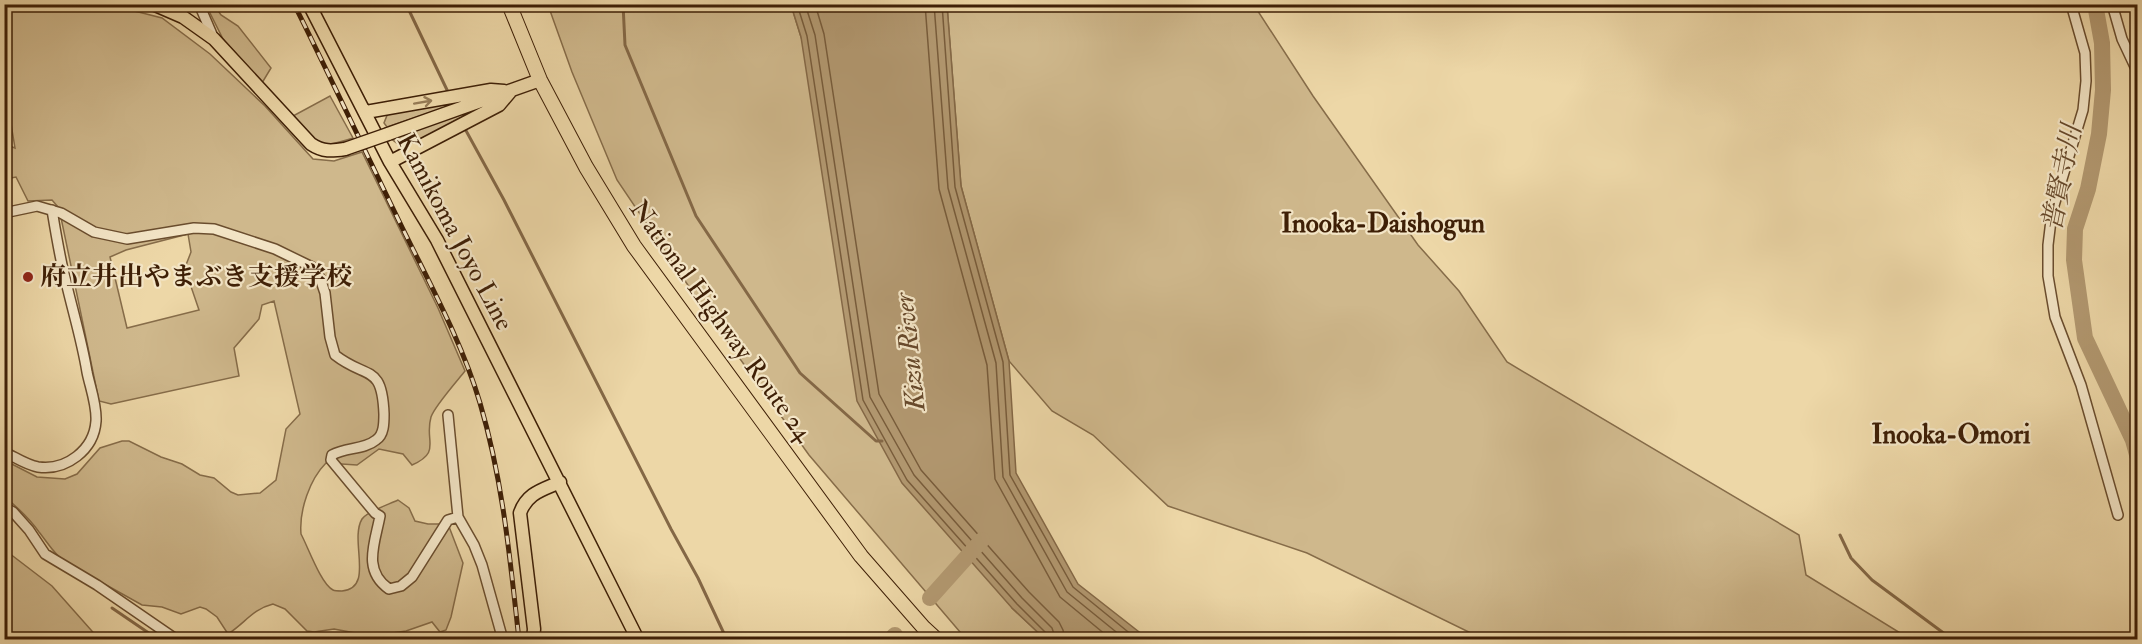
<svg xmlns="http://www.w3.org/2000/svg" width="2142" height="644" viewBox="0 0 2142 644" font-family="'IM FELL Double Pica','Noto Serif JP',serif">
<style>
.green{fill:#cfb88c;stroke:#866c49;stroke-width:1.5;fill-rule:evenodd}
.water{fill:#b29870;stroke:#846846;stroke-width:1.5}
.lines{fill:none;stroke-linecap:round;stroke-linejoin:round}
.shore{stroke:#785c3b;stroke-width:1.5}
.stream{stroke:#846846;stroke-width:3}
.river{stroke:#b29870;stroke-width:16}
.minor-casing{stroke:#6a4d2e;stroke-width:12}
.major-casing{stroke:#3e1f06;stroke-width:15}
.highway-casing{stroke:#3e1f06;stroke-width:16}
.minor{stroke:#f3e5c6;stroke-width:9}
.major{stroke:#edd7a7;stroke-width:12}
.highway{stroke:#edd7a7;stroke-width:14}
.rail-casing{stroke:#3e1f06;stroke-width:5}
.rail{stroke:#f3e5c6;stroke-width:3;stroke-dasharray:9;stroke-linecap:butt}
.major-bridge-casing{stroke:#3e1f06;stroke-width:15;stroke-linecap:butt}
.major-bridge{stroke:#edd7a7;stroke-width:12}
.oneway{stroke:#967b56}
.poi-dot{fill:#8f2418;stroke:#f3e5c6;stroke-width:2}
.labels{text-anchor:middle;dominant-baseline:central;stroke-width:4.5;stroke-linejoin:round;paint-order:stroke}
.street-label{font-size:26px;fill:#3e1f06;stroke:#f3e5c6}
.poi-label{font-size:26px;font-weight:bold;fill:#3e1f06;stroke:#f3e5c6;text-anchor:start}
.water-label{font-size:27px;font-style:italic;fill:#67492b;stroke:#f3e5c6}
.neighbourhood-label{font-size:27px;font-weight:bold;fill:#3e1f06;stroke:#f3e5c6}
</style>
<rect width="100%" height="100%" fill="#edd7a7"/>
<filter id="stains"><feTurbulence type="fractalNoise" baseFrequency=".00333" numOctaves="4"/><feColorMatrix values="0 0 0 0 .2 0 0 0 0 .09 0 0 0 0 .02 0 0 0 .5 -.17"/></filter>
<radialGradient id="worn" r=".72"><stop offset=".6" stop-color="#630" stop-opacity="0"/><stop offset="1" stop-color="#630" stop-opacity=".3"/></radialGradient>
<path class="green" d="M68 5H111L162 18 210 54 265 106 313 159 334 161 362 152 438 308 465 371C457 381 434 407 431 417 424 441 442 452 412 465L403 454 379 449 357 465 326 463C310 479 299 510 301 534 308 547 321 584 333 590 335 591 340 591 342 591 375 588 349 541 362 519 366 512 390 504 398 500L409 508 415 521 428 524H448L463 563 451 617 446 630 440 632 432 622 406 631 379 635H366L334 629 314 632 307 631 285 609 273 604C253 609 245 623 228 634L217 617 206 609 200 607 181 614 162 607 142 605 65 562C53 553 48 543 39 532 30 519 17 507 5 497L4 460 37 477 65 479 77 474 100 448 122 441H129L161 457 182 464 200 475 214 478 231 492 238 495 260 493 276 480 286 429 300 414 274 301 262 305 259 319 234 348 239 376 111 404 99 401 59 208 52 200 28 201 16 177 5 179V144L15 148 10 118H5V8ZM188 234 191 252 186 265V272L199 310 127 328 110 257 126 250Z
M206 5H214L221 15 238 26 271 68 262 83 223 39Z
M548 5H791L801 37 1012 608 1045 639H966L809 455 702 306 617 180 572 72Z
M947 5H1254L1313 96 1418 245 1459 291 1507 362 1799 535 1806 575 1910 639H1483L1307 553 1168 506 1093 435 1052 411 1009 361 961 186Z
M330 96 353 138C346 140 338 143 330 144 315 146 301 126 293 116Z
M457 98 459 103 387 127 384 123 388 113Z
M490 104 411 145 398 144 390 138Z
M5 550 52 586 99 639H5Z"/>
<path class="water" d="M791 5H947L961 186 1009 361 1016 473 1078 584 1148 639H1045L1012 608 902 483 857 401 801 37Z"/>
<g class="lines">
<path class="shore" d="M797 4 807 36 863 400 907 480 1017 604 1046 633 1048 640
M805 4 815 35 870 397 914 475 1022 598 1052 628 1056 640
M815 4 824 34 879 394 921 470 1029 592 1059 622 1063 630 1065 640
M925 4 939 189 987 365 995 479 1060 597 1112 640
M934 4 948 188 996 363 1003 477 1067 592 1126 640
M942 4 955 187 1003 362 1010 475 1073 587 1138 640"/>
<path class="stream" d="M406 4 448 92
M623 4 625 45 696 216 800 373 876 441H882
M464 127 504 200 671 529 698 578 727 640
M1840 535 1851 558 1872 580 1953 640
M112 608 159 640"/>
<path class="river" d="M2095 4 2102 43 2103 90 2099 134 2088 189 2075 229 2074 260 2085 338 2133 440 2138 458
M930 598 982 540
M890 640 895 635"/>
<g class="minor-casing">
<path id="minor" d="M199 4 214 39
M2071 4 2085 53 2086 81 2083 110 2052 212 2048 245V276L2055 317 2081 385 2118 515
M2112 4 2122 39 2138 73
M4 213 37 206 61 213 94 232 127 239 194 228 214 229 275 249 312 267 320 278 325 293 330 337 335 355C367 380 382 363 384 414 384 423 384 435 376 440 364 450 346 447 332 455L331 460 375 513 380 516C375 543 362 570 389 589L401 586 412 577 448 520 458 517
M448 415 458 517 474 545 482 565 503 640
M4 452C15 457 26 465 38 467 66 471 94 450 96 421 97 405 90 387 87 372 82 341 73 312 66 282 60 259 56 234 52 210
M4 507 13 512 29 530 45 554 97 585 177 640
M332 640 344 638 357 640"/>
</g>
<g class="major-casing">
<path id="major" d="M153 4 183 17 214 39 311 144C323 152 332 151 345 149
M309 4 390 162 437 240 638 640
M366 112 491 90 504 91
M388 134 540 80
M390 162 499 105 510 92
M533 640 534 629 520 513C527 493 542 490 560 482"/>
</g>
<g class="highway-casing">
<path id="highway" d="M509 4 540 80 586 167 634 246 861 556 924 628 937 640"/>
</g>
<use href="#minor" class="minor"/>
<use href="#major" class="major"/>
<use href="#highway" class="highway"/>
<g class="rail-casing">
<path id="rail" d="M294 4C330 76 364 149 399 221 428 281 461 339 480 403 503 481 510 559 519 640"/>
</g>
<use href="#rail" class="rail"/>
<g class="major-bridge-casing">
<path id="major-bridge" d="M345 149 388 134"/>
</g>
<use href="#major-bridge" class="major-bridge"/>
</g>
<defs><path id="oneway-shaft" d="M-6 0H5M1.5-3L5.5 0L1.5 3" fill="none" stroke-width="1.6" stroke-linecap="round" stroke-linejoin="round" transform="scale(1.5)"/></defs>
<use class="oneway" href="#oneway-shaft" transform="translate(423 102) rotate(-10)"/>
<circle class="poi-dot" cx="28" cy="277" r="6"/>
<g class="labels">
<g class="street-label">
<text transform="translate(455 232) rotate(62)">Kamikoma Joyo Line</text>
<text transform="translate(721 321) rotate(54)">National Highway Route 24</text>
</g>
<g class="poi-label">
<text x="40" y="277">府立井出やまぶき支援学校</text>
</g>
<g class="water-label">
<text transform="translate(2062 178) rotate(-79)">普賢寺川</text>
<text transform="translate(910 352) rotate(-96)">Kizu River</text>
</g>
<g class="neighbourhood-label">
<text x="1383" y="223">Inooka-Daishogun</text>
<text x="1951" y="434">Inooka-Omori</text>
</g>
</g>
<rect width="2142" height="644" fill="none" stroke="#edd7a7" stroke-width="24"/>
<rect x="6" y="6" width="2130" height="632" fill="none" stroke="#3e1f06" stroke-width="3"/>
<rect x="12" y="12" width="2118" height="620" fill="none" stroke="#3e1f06" stroke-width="1.5"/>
<rect width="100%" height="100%" filter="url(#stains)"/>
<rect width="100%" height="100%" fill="url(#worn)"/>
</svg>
